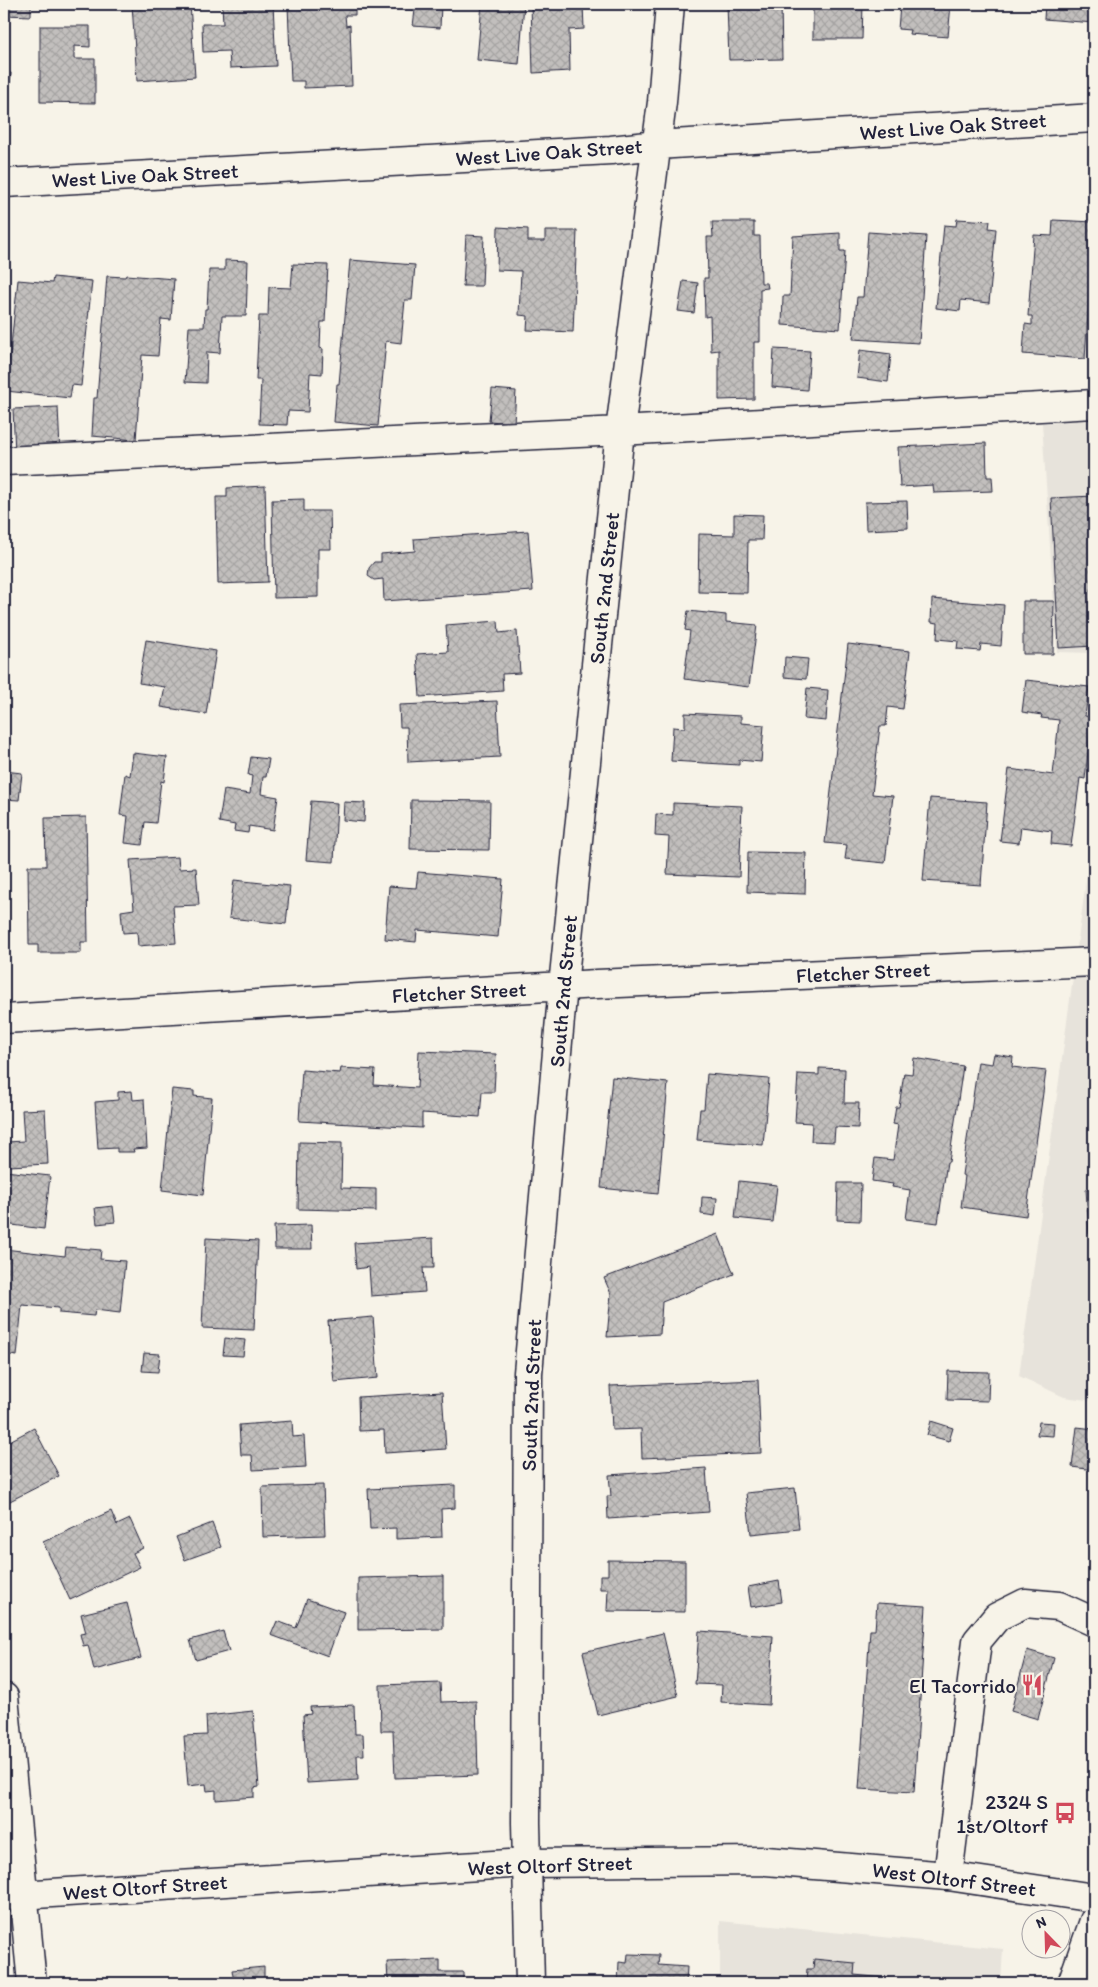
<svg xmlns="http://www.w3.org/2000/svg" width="1098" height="1987" viewBox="0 0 1098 1987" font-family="Itim,sans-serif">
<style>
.built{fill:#e7e3db}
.building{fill:url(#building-cross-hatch);stroke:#22223b}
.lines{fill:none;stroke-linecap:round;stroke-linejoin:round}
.minor-casing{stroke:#22223b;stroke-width:31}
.major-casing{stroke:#22223b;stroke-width:31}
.minor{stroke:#f7f3e8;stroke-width:28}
.major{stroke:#f7f3e8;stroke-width:28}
.labels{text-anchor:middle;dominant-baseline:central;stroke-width:4;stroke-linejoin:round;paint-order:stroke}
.street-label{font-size:21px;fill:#22223b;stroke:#f7f3e8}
.poi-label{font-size:21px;fill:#22223b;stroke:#f7f3e8;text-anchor:end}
</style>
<defs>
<pattern id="building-cross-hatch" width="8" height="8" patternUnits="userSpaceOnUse" patternTransform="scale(1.25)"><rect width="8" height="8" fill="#c2bfbd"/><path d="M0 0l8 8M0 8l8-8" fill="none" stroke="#a6a4a3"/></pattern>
</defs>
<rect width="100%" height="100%" fill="#f7f3e8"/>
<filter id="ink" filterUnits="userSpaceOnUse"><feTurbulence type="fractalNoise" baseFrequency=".02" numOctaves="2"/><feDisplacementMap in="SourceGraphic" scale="10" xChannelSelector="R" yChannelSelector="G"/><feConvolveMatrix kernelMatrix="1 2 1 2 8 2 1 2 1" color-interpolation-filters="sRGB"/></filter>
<g filter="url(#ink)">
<path class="built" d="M1094 420V653L1057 652 1042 423Z
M1094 822V1401L1064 1397 1019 1376Z
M720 1921 1003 1949 1001 1983H720Z"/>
<path class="building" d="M4 4H31V16L4 15Z
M132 4H190L195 77 137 81Z
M222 4H273L276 66 230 68 229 51 203 52 202 24H223Z
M298 4H355V15H345L346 26 350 25 352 86 304 88V81H291L288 5Z
M390 4H441L440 28 413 26 415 10 390 8Z
M482 4H524L519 64 477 60Z
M531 4H583L584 29 569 30 570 71 533 73Z
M727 4H781L782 59 729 60Z
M813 4H863L862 39H813Z
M893 4H951L948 37 909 34 910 30 898 29 900 6H893Z
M1045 4H1094V23L1044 19Z
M40 26H90V47L74 46V59H95V103L40 102Z
M4 61H7L6 73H11L10 85H6L5 108Z
M957 219 990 221 989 228 996 229 989 303 961 300 960 311 936 308 944 225 956 226Z
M1053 220 1094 222 1085 359 1023 354 1025 324 1032 325V316H1028L1034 235 1052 236Z
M712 222H754V236H760L761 283H767L768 288 760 289V342H754V399L719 400V350L711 351 710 316 705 317 704 278H708L707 237H713Z
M498 227 528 229V241H545V231H577L573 332 527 330 528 316 519 315 521 271 497 270Z
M868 232 926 236 919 343 853 339 857 297H863Z
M840 233V251H845L840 329 782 325 783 296H790L793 236Z
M466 235 484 236 482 286H463Z
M225 260 248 261 246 316H222L220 353 207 352 206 383 185 382 189 327H204L205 309H207L209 270H225Z
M350 260 415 265 412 300H405L401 343 386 341 378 426 334 422 337 384H339Z
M293 264 328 265 325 322H321L320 348 323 349 322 374 310 373 308 412 288 411 287 425 259 424 261 380H256L259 316H268L269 287 291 288Z
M126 275 174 279 171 320 161 319 158 356 142 355 136 440 92 436 94 398H97L107 276 125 277Z
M4 276 6 362H4Z
M53 277 92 281 81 386 72 385 70 398 6 391 18 280 52 283Z
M683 281 698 283 694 313 678 311Z
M774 349 810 351 807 390 772 387Z
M860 350 891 354 888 382 857 378Z
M492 389 516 391 514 423 489 421Z
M58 407 60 450 15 453 13 409Z
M986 443 987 477H992L993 491 934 493 933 485 900 487 898 447Z
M265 486 268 582 218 584 216 497H227V488Z
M1094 496V646L1059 648 1051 498Z
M304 499V511H330L331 549H318V597L274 598 272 500Z
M907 501 908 528 866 530 865 502Z
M734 514 763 515 762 540H748L747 593 698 592 699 534 734 535Z
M528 531 533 591 384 601 383 579 374 580 368 576 369 568 374 562H381V554L415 551 414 539Z
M932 599 1004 605 1001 646 981 644 980 651 957 649 958 641 937 639 938 623 931 622Z
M1023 601H1054L1053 654H1023Z
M688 611 726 615V622L757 625 749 687 684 679 690 631 685 630Z
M498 621 499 633 517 631 520 673 502 674 503 691 420 697 417 654 448 652 446 625Z
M146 640 216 651 206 714 161 707 165 687 139 683Z
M848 644 910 651 903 709 888 707 886 726H880L872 794 893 796 885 863 845 859 847 845 825 843Z
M785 657 808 659 806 679 784 677Z
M1026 680 1089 687 1085 716 1092 717 1085 779 1080 778 1071 846 1051 844 1052 831 1021 827 1019 843 1000 841 1009 769 1053 775 1059 720 1041 718 1042 715 1022 712Z
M807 688 828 690 826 721 804 719Z
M497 701 500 757 408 762 407 727H400L399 705Z
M685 713 741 716V723L764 725 761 762 739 760V765L671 761 673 727 685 728Z
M133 753 167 757 164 782 161 781 156 823 145 822 142 845 125 843 128 816 120 815 125 774 130 776Z
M251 757 269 759 266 777H263L261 794 278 797 273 830 249 826 248 833 234 831 235 825 219 822 224 790 250 794 252 776 248 775Z
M4 771 22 773 19 800 4 799Z
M930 798 987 802 981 885 923 881Z
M411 800 490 801 489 850 410 849Z
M311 801 337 803 334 862 306 860Z
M344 802 365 803 364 822 343 820Z
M673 803 742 806 739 877 667 874 669 837 655 836 656 814 673 815Z
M86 817 88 942H81V953H38V945H29L28 866H46L45 818Z
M748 852 806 853 805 894 747 892Z
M178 857 179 869 196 868 199 905 173 906 176 943 138 946 137 932 123 933 121 911 134 909 130 860Z
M418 872 503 879 498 937 417 930 416 942 385 939 389 886 416 888Z
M234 880 290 886 286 924 229 918Z
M419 1051 496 1054 494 1092H482L480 1117 422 1113V1128L299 1121 302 1070 340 1073 341 1068 375 1070 374 1085 417 1088Z
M994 1054 1013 1057 1012 1067 1046 1071 1026 1216 961 1207 965 1176 962 1175 978 1062 992 1064Z
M914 1058 963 1066 949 1162H947L938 1223 906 1219 910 1190 892 1187 893 1184 872 1181 875 1158 893 1160 898 1125 893 1124 896 1107H899L904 1073 912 1074Z
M819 1068 845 1069 844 1103H859L858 1128 835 1127 834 1142 811 1141 812 1123 795 1122 798 1074 819 1075Z
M707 1074 769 1079 763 1145 697 1140 700 1109H704Z
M612 1077 668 1083 658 1194 601 1188Z
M172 1089 194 1091V1096L212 1098 203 1195 162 1190Z
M132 1091 133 1100 144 1099 147 1148 133 1149 134 1152H117V1148L98 1149 95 1102 118 1100V1092Z
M45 1109 48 1164 9 1166 7 1142 24 1141 22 1110Z
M299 1142 342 1143 341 1188 376 1189V1211L298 1209Z
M5 1171 50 1176 44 1229 4 1224Z
M739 1181 777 1185 773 1222 735 1218Z
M838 1183H861L860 1221 837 1220Z
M1094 1188V1233L1089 1234 1086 1189Z
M702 1197 717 1198 715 1216 701 1214Z
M113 1206 115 1222 97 1224 95 1208Z
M311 1225 312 1249H275L274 1226Z
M718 1234 734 1274 662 1302 660 1334 607 1337 611 1294 604 1278Z
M206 1238 258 1241 254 1330 202 1328Z
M433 1238 434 1268H423L425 1292 371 1296 369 1267 356 1269 354 1243Z
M66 1247 101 1250 100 1259 125 1261 120 1313 95 1310 94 1316 59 1313V1308L22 1305 17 1356 4 1354V1249L65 1256Z
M373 1317 378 1378 334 1382 328 1321Z
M225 1338 245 1340 243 1356 223 1355Z
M144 1353 160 1354 158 1372 142 1371Z
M948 1371 989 1372 988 1401 947 1400Z
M758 1380 761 1453 642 1458 641 1429 612 1430 610 1386Z
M442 1392 446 1449 385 1453 384 1430 359 1431 358 1397Z
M292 1421 293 1437 304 1436 306 1467 253 1470 252 1455H241L239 1425Z
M931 1421 953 1428 949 1441 927 1435Z
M1039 1422 1054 1423 1053 1436 1037 1435Z
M1077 1427 1094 1429V1470L1072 1467Z
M34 1428 59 1476 4 1504V1444Z
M706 1468 709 1512 608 1519 607 1496H611L609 1475Z
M323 1485 325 1535 263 1537 262 1487Z
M455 1485V1508L441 1509 442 1537 396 1539V1528L370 1529 368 1489Z
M795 1488 799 1529 751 1534 746 1493Z
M111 1511 117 1525 130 1519 143 1548 133 1553 140 1567 70 1600 43 1542Z
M212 1523 221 1547 185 1560 176 1537Z
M608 1560 685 1561V1612L607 1611 608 1589H600V1575H608Z
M443 1576V1629L358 1630V1578Z
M779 1581 782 1602 751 1607 748 1587Z
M307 1599 344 1612 328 1656 271 1635 277 1621 296 1628Z
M127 1603 141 1658 94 1670 88 1645 83 1646 80 1634 86 1633 81 1614Z
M877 1603 926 1606 914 1792 859 1789 870 1630H875Z
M223 1631 229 1651 196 1660 190 1640Z
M699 1631 773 1636 769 1705 721 1702 722 1685 695 1684Z
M663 1633 678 1696 598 1715 583 1652Z
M1027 1650 1054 1658 1038 1719 1011 1711Z
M440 1683 441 1702 476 1701 478 1775 395 1778 393 1731H381L380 1685Z
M354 1705 355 1734H363L364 1755H357L358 1780 307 1783 303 1715 311 1714 310 1707Z
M253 1711 259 1787 254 1788V1797L216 1800V1790L207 1791 206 1784 188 1786 184 1736 207 1735 206 1716Z
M628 1954 659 1955 658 1965 687 1967 686 1983H618L619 1962 627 1963Z
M814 1959 855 1963 854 1975 939 1983H806L807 1969H813Z
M440 1960V1972H463V1983H388L387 1962Z
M264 1967V1980H271V1983H225L234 1982 232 1970Z
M123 1979 148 1980V1983H123Z
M353 1980 355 1983H296Z"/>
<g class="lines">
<g class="minor-casing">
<path id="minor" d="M4 183 611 150 657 145 1094 118
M4 461 620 431 1094 404
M4 1019 597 984 1094 962
M4 1697 32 1983
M948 1876 977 1641 997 1617 1025 1603 1059 1606 1094 1622
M530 1983 526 1823 528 1373 563 986 620 431 662 102 670 4"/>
</g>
<g class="major-casing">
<path id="major" d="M4 1896 526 1863 766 1861 948 1876 1094 1898
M1072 1983 1094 1921"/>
</g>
<use href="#minor" class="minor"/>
<use href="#major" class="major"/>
</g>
</g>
<defs>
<g id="restaurant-bare" transform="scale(1.725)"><path d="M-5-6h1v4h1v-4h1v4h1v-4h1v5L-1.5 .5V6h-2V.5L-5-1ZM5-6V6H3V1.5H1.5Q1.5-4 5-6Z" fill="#d1495b" stroke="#f7f3e8" stroke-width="2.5" paint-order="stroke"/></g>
<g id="bus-bare" transform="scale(1.725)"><path d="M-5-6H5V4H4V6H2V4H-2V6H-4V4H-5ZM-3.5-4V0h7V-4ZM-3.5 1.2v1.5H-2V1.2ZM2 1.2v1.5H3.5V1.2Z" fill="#d1495b" stroke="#f7f3e8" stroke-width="2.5" paint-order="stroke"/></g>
</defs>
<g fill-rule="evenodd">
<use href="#restaurant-bare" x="1032" y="1685"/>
<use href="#bus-bare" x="1065" y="1813"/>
</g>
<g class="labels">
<g class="street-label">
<text transform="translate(953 126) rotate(-4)">West Live Oak Street</text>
<text transform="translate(549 152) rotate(-4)">West Live Oak Street</text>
<text transform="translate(145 175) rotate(-3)">West Live Oak Street</text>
<text transform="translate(604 588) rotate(-84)">South 2nd Street</text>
<text transform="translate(863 972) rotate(-3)">Fletcher Street</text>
<text transform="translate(563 991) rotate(-85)">South 2nd Street</text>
<text transform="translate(459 992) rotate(-3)">Fletcher Street</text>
<text transform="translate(531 1395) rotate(-88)">South 2nd Street</text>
<text transform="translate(550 1865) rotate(-2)">West Oltorf Street</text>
<text transform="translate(954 1879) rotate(7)">West Oltorf Street</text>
<text transform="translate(145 1887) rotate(-4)">West Oltorf Street</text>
</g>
<g class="poi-label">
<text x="1016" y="1685">El Tacorrido</text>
<text x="1048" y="1801">2324 S<tspan x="1048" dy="24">1st/Oltorf</tspan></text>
</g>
</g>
<rect width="1098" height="1987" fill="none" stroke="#f7f3e8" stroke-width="20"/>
<rect x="10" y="10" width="1078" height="1967" fill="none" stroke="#22223b" stroke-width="2" filter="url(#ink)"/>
<g transform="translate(1046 1934) rotate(337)"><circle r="24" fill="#f7f3e8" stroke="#a29fa3"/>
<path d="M0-4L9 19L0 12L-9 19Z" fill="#d1495b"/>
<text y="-8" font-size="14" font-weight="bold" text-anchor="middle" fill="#22223b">N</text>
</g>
</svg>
